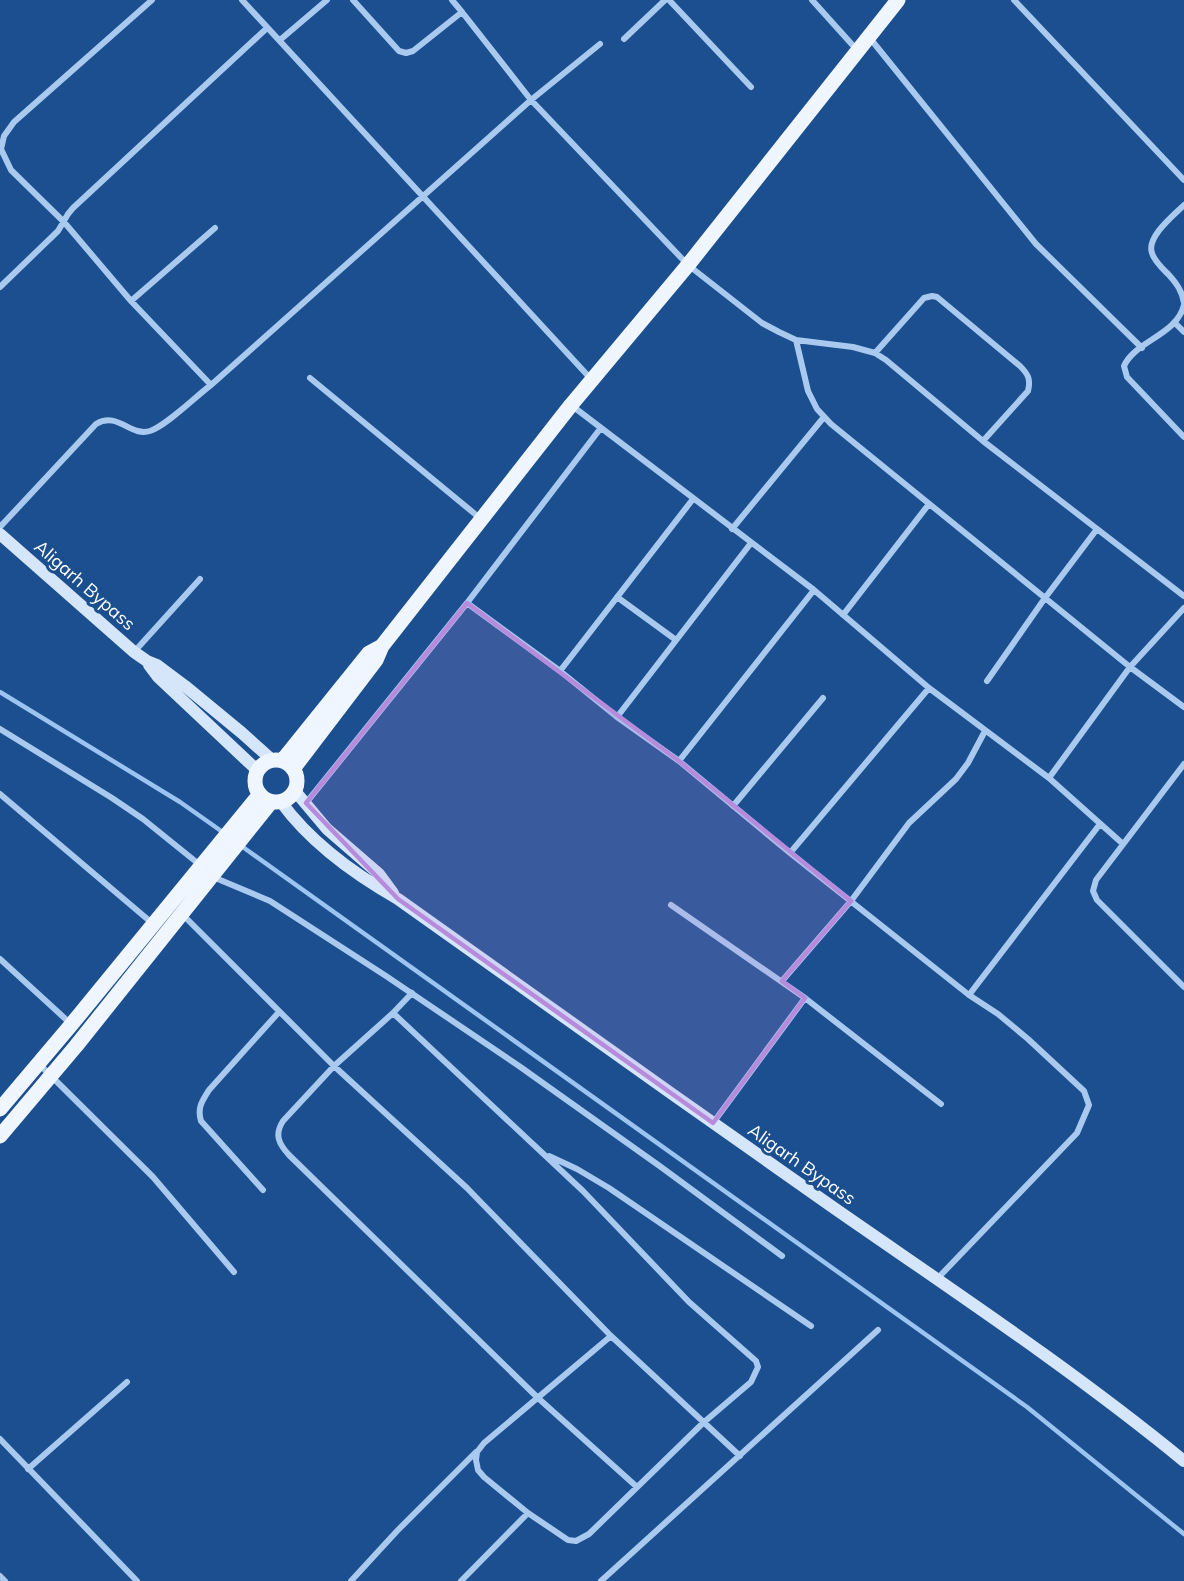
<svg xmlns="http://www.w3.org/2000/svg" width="1184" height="1581" viewBox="0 0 1184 1581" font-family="Mulish,sans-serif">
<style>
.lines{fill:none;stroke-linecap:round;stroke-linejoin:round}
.stream{stroke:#9cc4f0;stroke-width:4.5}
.minor{stroke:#a9c9ee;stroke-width:6}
.secondary{stroke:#d6e6fa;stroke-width:12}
.primary{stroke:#f0f6ff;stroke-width:15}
.marked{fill:#b68bdc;fill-opacity:0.2;stroke:#b68bdc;stroke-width:4.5;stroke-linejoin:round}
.labels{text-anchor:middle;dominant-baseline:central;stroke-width:6;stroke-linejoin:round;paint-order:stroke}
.street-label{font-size:18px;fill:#fff;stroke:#1b4f8f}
</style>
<rect width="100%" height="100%" fill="#1b4f8f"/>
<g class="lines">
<path class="stream" d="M0 692 180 802 224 833
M240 845 1027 1407 1184 1534"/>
<path class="minor" d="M152 0 14 122 4 136 1 149 11 170 64 222 131 301 211 385
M242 0 591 379
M353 0 399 51 406 53 413 51 462 12 531 100 688 265 762 323 779 332 796 340 853 347 875 353 886 360 983 441 1184 596
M452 0 462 12
M669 0 751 87
M812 0 857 50
M1014 0 1184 180
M869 37 1036 244 1142 348
M624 39 665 0
M280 40 327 0
M1184 205C1174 215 1146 237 1152 253 1154 261 1163 269 1169 275 1177 284 1182 291 1184 303
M0 287 58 231 68 214 73 208 267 28
M131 301 215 228
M1184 305C1177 335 1135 341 1124 366L1127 377 1184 437
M1175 323 1184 332
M796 340 808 391 817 409 831 424 1130 667 1184 707
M875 353 924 298 932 296 937 297 1020 366C1028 374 1031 379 1028 391L983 441
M310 378 481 519
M571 405 814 590 929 688 1049 778
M0 527 96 424C118 411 130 437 150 431 167 425 195 397 211 385L531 100 600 44
M732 529 824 417
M617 597 676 640
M467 603 560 671 617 717 679 761 790 853 969 995 998 1014 1028 1039 1084 1091 1089 1105 1077 1133 937 1279
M843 615 929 504
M134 652 200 579
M560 671 693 499
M987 681 1045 598 1097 529
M617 717 751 543
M0 729 112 798 143 819 200 865
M679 761 814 590
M1184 764 1096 880 1093 891 1097 900 1184 987
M0 794 152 923
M306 803 467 603 600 429
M733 806 823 698
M1123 844 1049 778 1130 667 1184 608
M790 853 929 688
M213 877 270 901 386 976 519 1066 661 1167 782 1256
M671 905 805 998 941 1104
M183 915 334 1066 467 1188 611 1336 740 1456
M0 959 71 1024
M782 981 851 901 909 823 956 779 968 763 985 731
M412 993 393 1013 334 1066 283 1121C274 1135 279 1144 289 1155L538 1398 637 1487
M969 995 1100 824
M393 1013 583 1191 689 1302 756 1361 758 1367 751 1382 703 1423 589 1534 576 1541 568 1540 528 1513 484 1477 478 1470 476 1460 477 1452 484 1443 611 1336
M39 1064 153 1177 234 1272
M713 1123 805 998
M549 1156 577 1169 609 1188 811 1326
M263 1190 201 1121C197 1108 202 1101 209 1090L279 1012
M0 1439 137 1581
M28 1469 127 1382
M0 1576 5 1581
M351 1581 397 1531 476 1452
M461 1581 528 1513
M601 1581 878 1330"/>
<path class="secondary" d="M0 534 134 652 147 661 157 665 185 686 242 733 272 760
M149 665 158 677 258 771
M295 791 327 829 379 874 393 893
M281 802C311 843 354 874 398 899 543 1002 688 1106 834 1208 952 1290 1073 1370 1184 1461"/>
<path class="primary" d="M255 781a21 21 0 1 1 42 0a21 21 0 1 1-42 0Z
M282 761 369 653 382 646
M293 769 376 660 382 646 571 405 688 265 898 0
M0 1109 71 1025 260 794
M0 1136 76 1046 271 802"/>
</g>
<path class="marked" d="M467 603 679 761 851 901 782 981 805 998 713 1123 398 899 306 803Z"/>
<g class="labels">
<g class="street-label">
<text transform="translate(85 585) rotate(41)">Aligarh Bypass</text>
<text transform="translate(802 1164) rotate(35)">Aligarh Bypass</text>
</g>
</g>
</svg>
